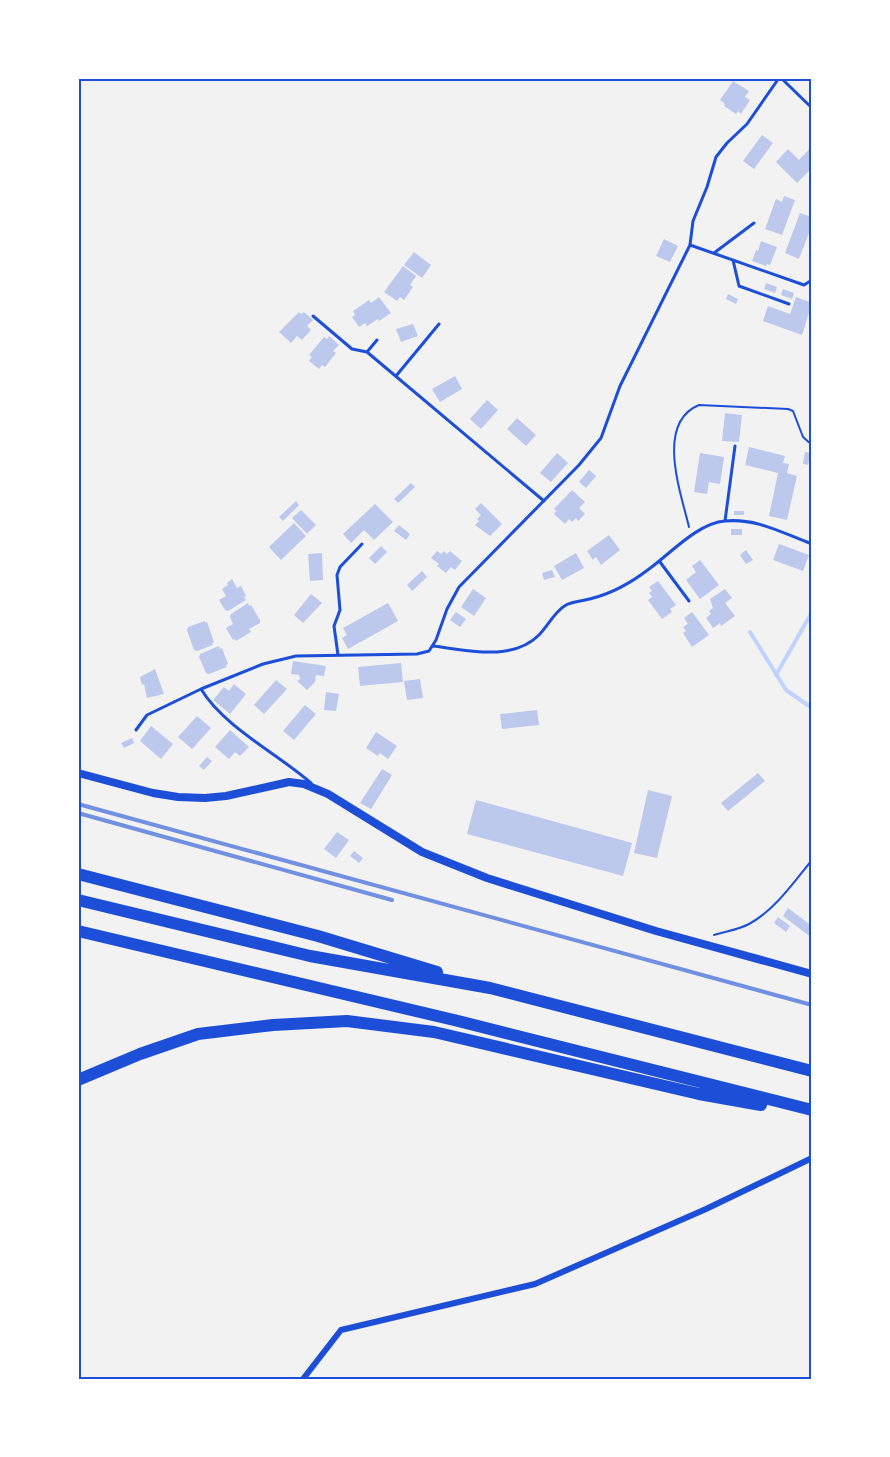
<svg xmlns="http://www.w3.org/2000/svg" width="890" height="1457" viewBox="0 0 890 1457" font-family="'Playfair Display',serif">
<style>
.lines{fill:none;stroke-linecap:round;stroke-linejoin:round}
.stream{stroke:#bfd3fe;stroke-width:4}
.building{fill:#bdc9ec}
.path{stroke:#1d4ed8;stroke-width:2}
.service{stroke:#1d4ed8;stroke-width:3}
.minor{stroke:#1d4ed8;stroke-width:6}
.tertiary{stroke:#1d4ed8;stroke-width:8}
.motorway{stroke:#1d4ed8;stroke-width:12}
.rail{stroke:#7290e2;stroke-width:4}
.neatline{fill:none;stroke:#1d4ed8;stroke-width:2}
</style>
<rect width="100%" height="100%" fill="#f2f2f2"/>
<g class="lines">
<path class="stream" d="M750 632 786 690 812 708
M776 675 812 612"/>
</g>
<path class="building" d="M733 81 749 91 745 97 750 100 741 114 738 111 736 114 724 106 725 104 720 100Z
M762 135 773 143 754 169 743 161Z
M812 146V168L797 183 776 162 788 149 799 160Z
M784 196 795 200 782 235 765 229 776 199 782 202Z
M800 213 812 217V234L809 233 799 259 785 253Z
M664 239 678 246 670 262 656 256Z
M761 241 777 247 770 265 767 264 766 266 752 261 756 250 758 251Z
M414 252 431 265 422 278 404 265Z
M403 266 416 276 410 285 413 287 404 300 400 297 397 301 384 292Z
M766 283 777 287 775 293 764 289Z
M783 289 794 293 792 299 781 295Z
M728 294 738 299 736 304 726 299Z
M379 297 391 313 379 321 378 319 367 326 365 323 359 327 352 317 355 315 353 311 369 300 371 303Z
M796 297 812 303 802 335 763 321 768 306 790 314Z
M299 312 301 314 304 312 313 320 307 326 311 330 302 340 297 336 291 343 279 332Z
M413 324 418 336 401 342 396 329Z
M329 336 339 345 333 351 336 353 325 367 322 365 319 369 309 361 312 357 309 355 324 337 327 339Z
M455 376 462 389 440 402 432 389Z
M487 400 498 410 481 429 470 419Z
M725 413 742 415 739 442 722 441Z
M517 418 536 435 526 446 507 429Z
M749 447 785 456 783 463 789 464 787 473 797 476 787 520 769 516 778 473 745 465Z
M805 452 811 453 808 465 803 464Z
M557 453 568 463 551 482 540 473Z
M700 453 724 457 720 484 709 482 707 494 694 492Z
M589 470 596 476 586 488 579 482Z
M411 483 415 487 398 503 394 499Z
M572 490 585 502 579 508 585 514 578 521 576 518 572 522 569 519 565 524 554 514 556 511 554 509Z
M296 501 299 505 283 521 279 517Z
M481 503 502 524 490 536 475 525 479 521 477 519 481 515 475 509Z
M375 504 393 522 374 540 364 530 351 543 343 534Z
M301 510 316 525 307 534 292 518Z
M734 511H744V515H734Z
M294 523 306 536 281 560 269 547Z
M399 525 410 534 406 540 394 531Z
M731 529H742V535H731Z
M609 535 620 550 601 565 596 557 593 560 587 551Z
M779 544 809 555 803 571 773 560Z
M381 546 387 552 375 564 369 558Z
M746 550 753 560 746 564 740 555Z
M437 551 441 554 444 551 447 554 450 551 462 561 455 570 451 567 446 573 437 566 439 564 431 558Z
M322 553 323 580 310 581 308 554Z
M576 553 584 568 562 580 554 566Z
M700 560 719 585 700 599 686 580 696 572 692 566Z
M552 570 555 577 544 580 542 573Z
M422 571 427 577 412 591 407 585Z
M232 579 237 588 241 586 246 596 244 597 246 600 228 611 225 610 219 600 226 596 222 589 228 585 227 583Z
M658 581 676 605 670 609 672 612 662 619 648 600 652 597 649 593 652 591 649 587Z
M473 589 486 598 474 616 461 607Z
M725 589 732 598 725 603 735 616 721 626 720 623 713 628 706 618 711 614 709 611 713 608 710 599Z
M311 594 322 603 303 623 294 615Z
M248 603 249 606 251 605 260 620V623L249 629 251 632 236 641 235 639 233 640 226 628 233 624 230 617 231 614Z
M388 603 398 621 348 649 342 638 347 635 343 628Z
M456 612 466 619 460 627 450 620Z
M692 612 709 635 692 647 683 633 686 631 683 627 688 624 684 618Z
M205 621V623L207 622 214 642 212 643 213 645 197 651 194 650 187 630 188 627Z
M219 646 220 649 222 648 228 664 226 665 227 667 209 674 206 673 199 657 200 654Z
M293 661 326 666 324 676 316 675 315 682 307 690 297 681 300 679 299 675 291 674Z
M401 663 403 682 360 686 358 667Z
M155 669 164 694 147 698 144 684 142 685 140 677Z
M420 679 423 698 407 700 404 681Z
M276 680 287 689 264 714 254 705Z
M234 684 246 694 230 714 213 700 224 687 229 691Z
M326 692 339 694 336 711 324 710Z
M305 705 316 714 294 740 283 731Z
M537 710 539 725 502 729 500 714Z
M197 716 211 728 192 749 178 737Z
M151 726 173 744 161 759 140 741Z
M230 730 249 747 240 756 235 752 229 759 215 747Z
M376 732 397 746 388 759 380 753 378 756 366 748Z
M132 738 134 743 124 748 121 743Z
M207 757 212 761 204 770 199 766Z
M382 769 392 775 371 809 360 803Z
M758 773 765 781 728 811 721 803Z
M648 790 672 796 657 858 634 853Z
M476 800 632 843 623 876 467 834Z
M337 832 349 840 336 858 324 849Z
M354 851 363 858 359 863 350 856Z
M788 908 812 926V938L783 916Z
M778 917 790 926 786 932 774 923Z"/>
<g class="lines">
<path class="path" d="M689 527C681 493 655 423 699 405L788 409 793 411 803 437 812 445
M714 935C726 931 738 930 749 924 775 910 794 882 812 860"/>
<path class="service" d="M781 78 812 108
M690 245 804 285 812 280
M714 253 754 223
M733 260 739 286 789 304
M313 316 352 349 367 352 544 501
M367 352 377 340
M396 376 439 324
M725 521 735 446
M660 562 689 601
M433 646C467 650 512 662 539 635 548 626 554 612 566 605 574 601 584 601 593 598 613 593 632 582 649 569 671 553 698 523 725 521 757 518 782 533 812 544
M338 655 334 626 340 610 337 575 340 567 362 544
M201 689C224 727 278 754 311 783
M136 730 147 715 201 689 263 664 296 656 417 654 429 651 436 640 447 609 459 587 579 465 601 438 620 386 690 245 693 221 707 187 716 157 727 143 747 124 779 78"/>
<path class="minor" d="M303 1379 341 1330 535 1284 706 1209 812 1158"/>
<path class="tertiary" d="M78 773 153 793 178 797 205 798 226 796 289 782 304 784 328 794 422 852 487 878 656 931 812 974"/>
<path class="motorway" d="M78 874 318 936 437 972
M78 900 310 956 490 988 812 1071
M78 931 454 1020 812 1110
M78 1080 140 1054 198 1034 273 1025 347 1021 434 1032 699 1094 761 1105"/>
<path class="rail" d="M78 804 812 1005
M78 813 392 900"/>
</g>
<rect width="890" height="1457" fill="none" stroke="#ffffff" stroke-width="159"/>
<rect x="80" y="80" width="730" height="1298" class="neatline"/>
</svg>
